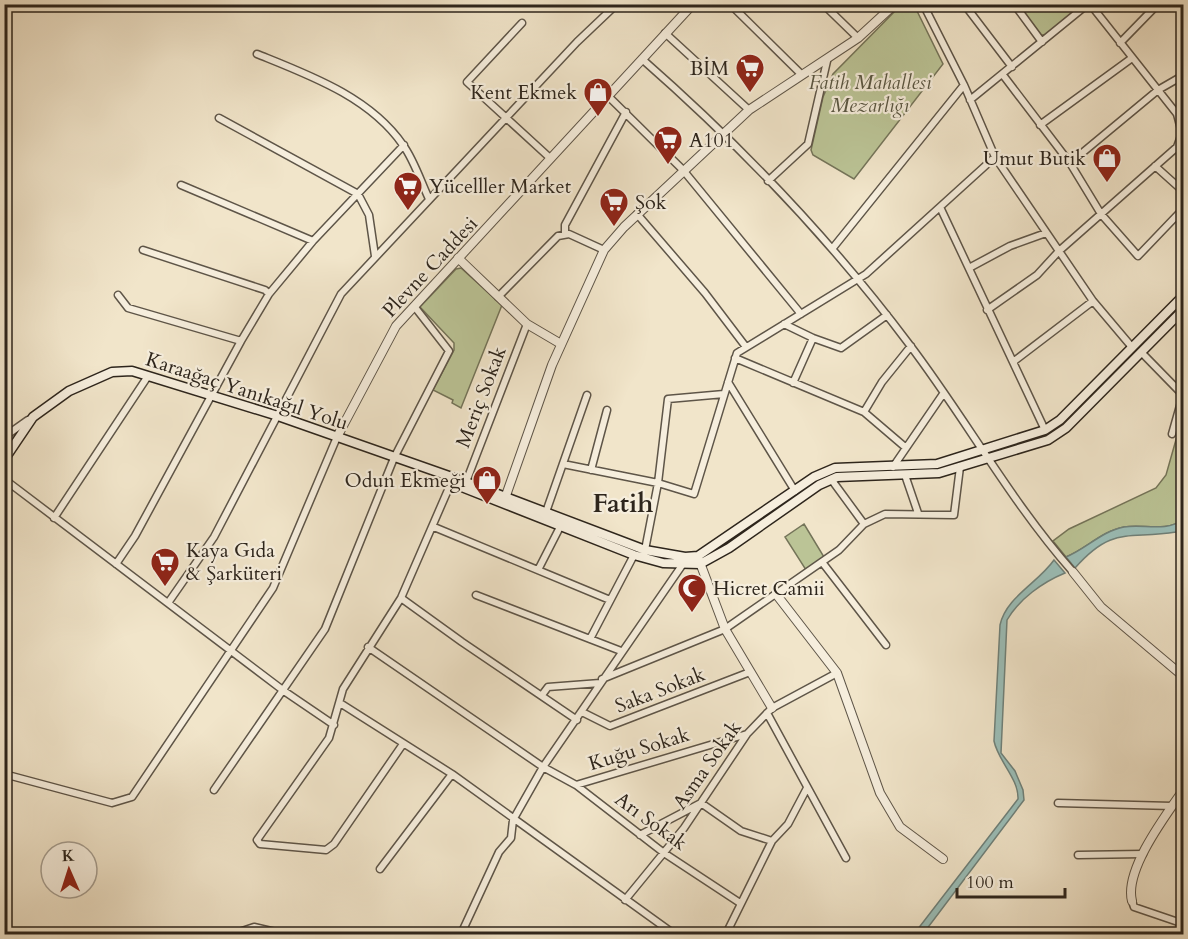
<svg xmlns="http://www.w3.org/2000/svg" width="1188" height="939" viewBox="0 0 1188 939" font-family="Cardo,serif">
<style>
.green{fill:#bbc496;stroke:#747459;stroke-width:1.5}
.water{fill:#9bbfb9;stroke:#6f817a;stroke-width:1.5}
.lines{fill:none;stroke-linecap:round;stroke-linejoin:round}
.minor-casing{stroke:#5e5548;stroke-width:9}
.tertiary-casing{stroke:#5e5548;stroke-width:10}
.secondary-casing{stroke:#2d251c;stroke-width:11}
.minor{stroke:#f6eedd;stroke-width:6}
.tertiary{stroke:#f6eedd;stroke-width:8}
.secondary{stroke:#f6eedd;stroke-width:8}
.labels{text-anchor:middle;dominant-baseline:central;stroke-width:4.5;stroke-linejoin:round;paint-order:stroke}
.poi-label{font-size:20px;fill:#2d251c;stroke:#f6eedd;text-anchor:start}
.park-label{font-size:20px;font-style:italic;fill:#585541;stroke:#f6eedd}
.street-label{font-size:20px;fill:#2d251c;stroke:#f6eedd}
.district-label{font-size:26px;font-weight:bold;fill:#2d251c;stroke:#f6eedd}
</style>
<rect width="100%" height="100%" fill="#f1e5ca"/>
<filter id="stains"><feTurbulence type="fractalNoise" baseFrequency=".00333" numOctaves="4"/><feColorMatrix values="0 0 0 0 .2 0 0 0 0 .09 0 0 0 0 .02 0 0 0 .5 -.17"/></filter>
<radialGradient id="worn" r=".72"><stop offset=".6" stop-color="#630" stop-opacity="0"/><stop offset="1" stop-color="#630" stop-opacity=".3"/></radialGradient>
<path class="green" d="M901 5H908L916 9 943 64 854 179 813 155 811 150 823 97 833 74Z
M1018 5H1083L1046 35H1041Z
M461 268 502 305 461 408 452 403 453 400 433 390 454 350V343L420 307 456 269Z
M1183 415V520C1165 532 1144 524 1124 527 1102 531 1086 549 1066 557L1053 541 1069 529 1156 488 1166 475Z
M804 524 824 557 806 570 785 537Z"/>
<path class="water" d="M1183 520V529L1176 532C1128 540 1113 525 1075 568L1066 557C1086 549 1102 531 1124 527 1144 524 1165 532 1183 520Z
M1054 560 1065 573C1043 582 1019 599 1007 620L1001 753 1015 771 1023 790 1024 800 923 934H914L1018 799C1019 779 998 761 994 741L1000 625C1006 597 1038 583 1054 560Z"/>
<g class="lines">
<g class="minor-casing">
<path id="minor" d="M730 4 802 75
M823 4 858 38
M923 4 964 85 995 157 1093 301 1131 346
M964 4 1012 67
M1014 4 1042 42
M522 23 467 82 550 158
M665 33 749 110
M1120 43 1158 4
M257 54C309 75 370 97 403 145 414 160 421 182 429 199
M642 59C740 145 831 240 909 344 966 419 1011 502 1073 572
M1003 75 1070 163 1101 214 1138 256 1184 208
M608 96 683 170 801 314
M970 100 1088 4
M219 118 358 194 369 215 375 256
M1040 125 1132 58
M1070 163 1158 90 1184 75
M1155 166 1184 192
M768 181 808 144 827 61
M181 185 313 241 404 145
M940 207 1045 430
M637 214 705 293 746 347
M565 234V225L626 112
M832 249 964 85
M143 250 265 290 269 294
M969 268 1010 246 1046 233
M118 295 128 308 241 341
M498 297 558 236 569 234 604 250
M987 310 1037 275 1059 251 1177 147 1182 133 1177 114 1090 4
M784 324 813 338 841 348 887 315
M1141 352 1183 395 1172 434
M735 358 864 412 905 447
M1013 362 1093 301
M728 382 795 491
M793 383 813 338
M864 412 882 382 911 346
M4 437 28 420
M563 464 658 483 694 494 737 353 866 274 995 157
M893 467 943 394
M591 470 607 410
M905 475 918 513
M4 479 284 691 334 725
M831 479 864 524
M466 482 527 324
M546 512 587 395
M54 518 148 376
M434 527 610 600
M645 550 658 483 668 399 724 394
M822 562 886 645
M116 564 135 536 241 341 269 294 313 241
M538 570 560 527
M476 595 621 651
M401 598 462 642 577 720
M168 603 214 537 341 294 577 42 617 4
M590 639 634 555
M368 647 543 767 576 785 664 853 740 903
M602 679 725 629 839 550 864 524 885 514 954 515 960 467
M542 695 548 687 600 683
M340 703 452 774 674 934
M582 712 610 726 750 672
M767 713 846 858
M403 744 334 844 326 850 260 844 257 840 329 738 343 689 401 598 451 483
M4 774 112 803 132 797 273 588 337 437
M576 785 747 734
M214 790 325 629 394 458 449 351 414 306
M1058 803 1172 806
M640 835 701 803 741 831 772 841 788 824 807 788
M1078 855 1143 854
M380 869 452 774
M625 900 684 828 747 734 772 708 837 673
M1132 901 1134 907 1184 924
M233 934 254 927 284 934
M461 934 499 852 511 838 513 820 543 767 685 561
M726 934 772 841"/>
</g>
<g class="tertiary-casing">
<path id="tertiary" d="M458 258 527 324 561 344
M337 437 396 326 693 4
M504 501 552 365 604 250 624 227 749 110 858 38 895 4
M699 560 725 629 772 708
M1073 572 1101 607 1184 677
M776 594 837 673 880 793 900 827 943 859
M1132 901C1124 870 1166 815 1184 789"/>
</g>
<g class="secondary-casing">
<path id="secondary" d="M4 460 33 417 69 391 112 372 132 371 278 416 466 482 645 550 685 557 698 556 814 477 835 468 937 464 1045 430 1060 420 1184 295
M449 482 634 555 663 563 700 564 729 548 819 485 837 477 939 473 1048 440 1066 428 1184 309"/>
</g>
<use href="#minor" class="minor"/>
<use href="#tertiary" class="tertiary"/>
<use href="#secondary" class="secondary"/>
</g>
<defs>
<g id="supermarket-pin" transform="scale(1.5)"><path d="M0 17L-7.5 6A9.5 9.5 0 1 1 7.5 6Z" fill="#8f2418" stroke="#f6eedd"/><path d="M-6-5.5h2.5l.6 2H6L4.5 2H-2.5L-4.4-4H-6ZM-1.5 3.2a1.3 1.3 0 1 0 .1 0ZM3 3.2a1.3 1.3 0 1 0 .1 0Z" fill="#fff"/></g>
<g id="shop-pin" transform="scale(1.5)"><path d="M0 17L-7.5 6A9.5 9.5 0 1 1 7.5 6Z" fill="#8f2418" stroke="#f6eedd"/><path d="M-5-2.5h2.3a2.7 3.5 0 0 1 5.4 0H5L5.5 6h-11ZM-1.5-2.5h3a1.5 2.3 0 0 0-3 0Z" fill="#fff"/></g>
<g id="mosque-pin" transform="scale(1.5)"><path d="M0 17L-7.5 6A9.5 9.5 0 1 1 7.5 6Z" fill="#8f2418" stroke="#f6eedd"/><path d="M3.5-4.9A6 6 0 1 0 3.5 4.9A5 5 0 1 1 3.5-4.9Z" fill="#fff"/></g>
</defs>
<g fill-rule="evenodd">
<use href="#supermarket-pin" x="750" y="68"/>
<use href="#shop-pin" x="598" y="92"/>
<use href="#supermarket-pin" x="668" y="140"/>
<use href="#shop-pin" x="1107" y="158"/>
<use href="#supermarket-pin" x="408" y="186"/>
<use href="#supermarket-pin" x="614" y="202"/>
<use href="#shop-pin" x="487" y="480"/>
<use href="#supermarket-pin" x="165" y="562"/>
<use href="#mosque-pin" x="692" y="588"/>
</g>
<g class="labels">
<g class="poi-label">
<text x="729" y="68" text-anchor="end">BİM</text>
<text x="577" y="92" text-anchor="end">Kent Ekmek</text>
<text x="689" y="140">A101</text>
<text x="1086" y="158" text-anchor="end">Umut Butik</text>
<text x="429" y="186">Yücelller Market</text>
<text x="635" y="202">Şok</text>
<text x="466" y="480" text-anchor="end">Odun Ekmeği</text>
<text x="186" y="550">Kaya Gıda<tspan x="186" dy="23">&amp; Şarküteri</tspan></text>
<text x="713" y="588">Hicret Camii</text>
</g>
<g class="park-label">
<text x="870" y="82">Fatih Mahallesi<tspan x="870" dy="23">Mezarlığı</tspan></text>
</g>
<g class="street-label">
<text transform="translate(430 267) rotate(-47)">Plevne Caddesi</text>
<text transform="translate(247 391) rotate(18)">Karaağaç Yanıkağıl Yolu</text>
<text transform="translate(481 397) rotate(-69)">Meriç Sokak</text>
<text transform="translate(660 690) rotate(-21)">Saka Sokak</text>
<text transform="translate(639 749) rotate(-17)">Kuğu Sokak</text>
<text transform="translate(707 765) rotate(-55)">Asma Sokak</text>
<text transform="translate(651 821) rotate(36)">Arı Sokak</text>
</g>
<g class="district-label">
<text x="623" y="503">Fatih</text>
</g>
</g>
<rect width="1188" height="939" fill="none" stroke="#f1e5ca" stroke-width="24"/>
<rect x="6" y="6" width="1176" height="927" fill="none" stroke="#2d251c" stroke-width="3"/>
<rect x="12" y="12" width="1164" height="915" fill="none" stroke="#2d251c" stroke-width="1.5"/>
<g transform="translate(69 870) rotate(357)"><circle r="28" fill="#f6eedd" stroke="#a69e90" stroke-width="1.5"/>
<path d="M0-4.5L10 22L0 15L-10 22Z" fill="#8f2418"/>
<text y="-9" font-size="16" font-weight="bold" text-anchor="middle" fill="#2d251c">K</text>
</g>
<path d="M957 888v9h108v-9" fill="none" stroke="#2d251c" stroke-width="3"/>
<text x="966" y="888" font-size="18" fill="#2d251c" stroke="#f6eedd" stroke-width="4.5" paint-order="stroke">100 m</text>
<rect width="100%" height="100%" filter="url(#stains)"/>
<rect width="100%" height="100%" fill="url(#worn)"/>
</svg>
